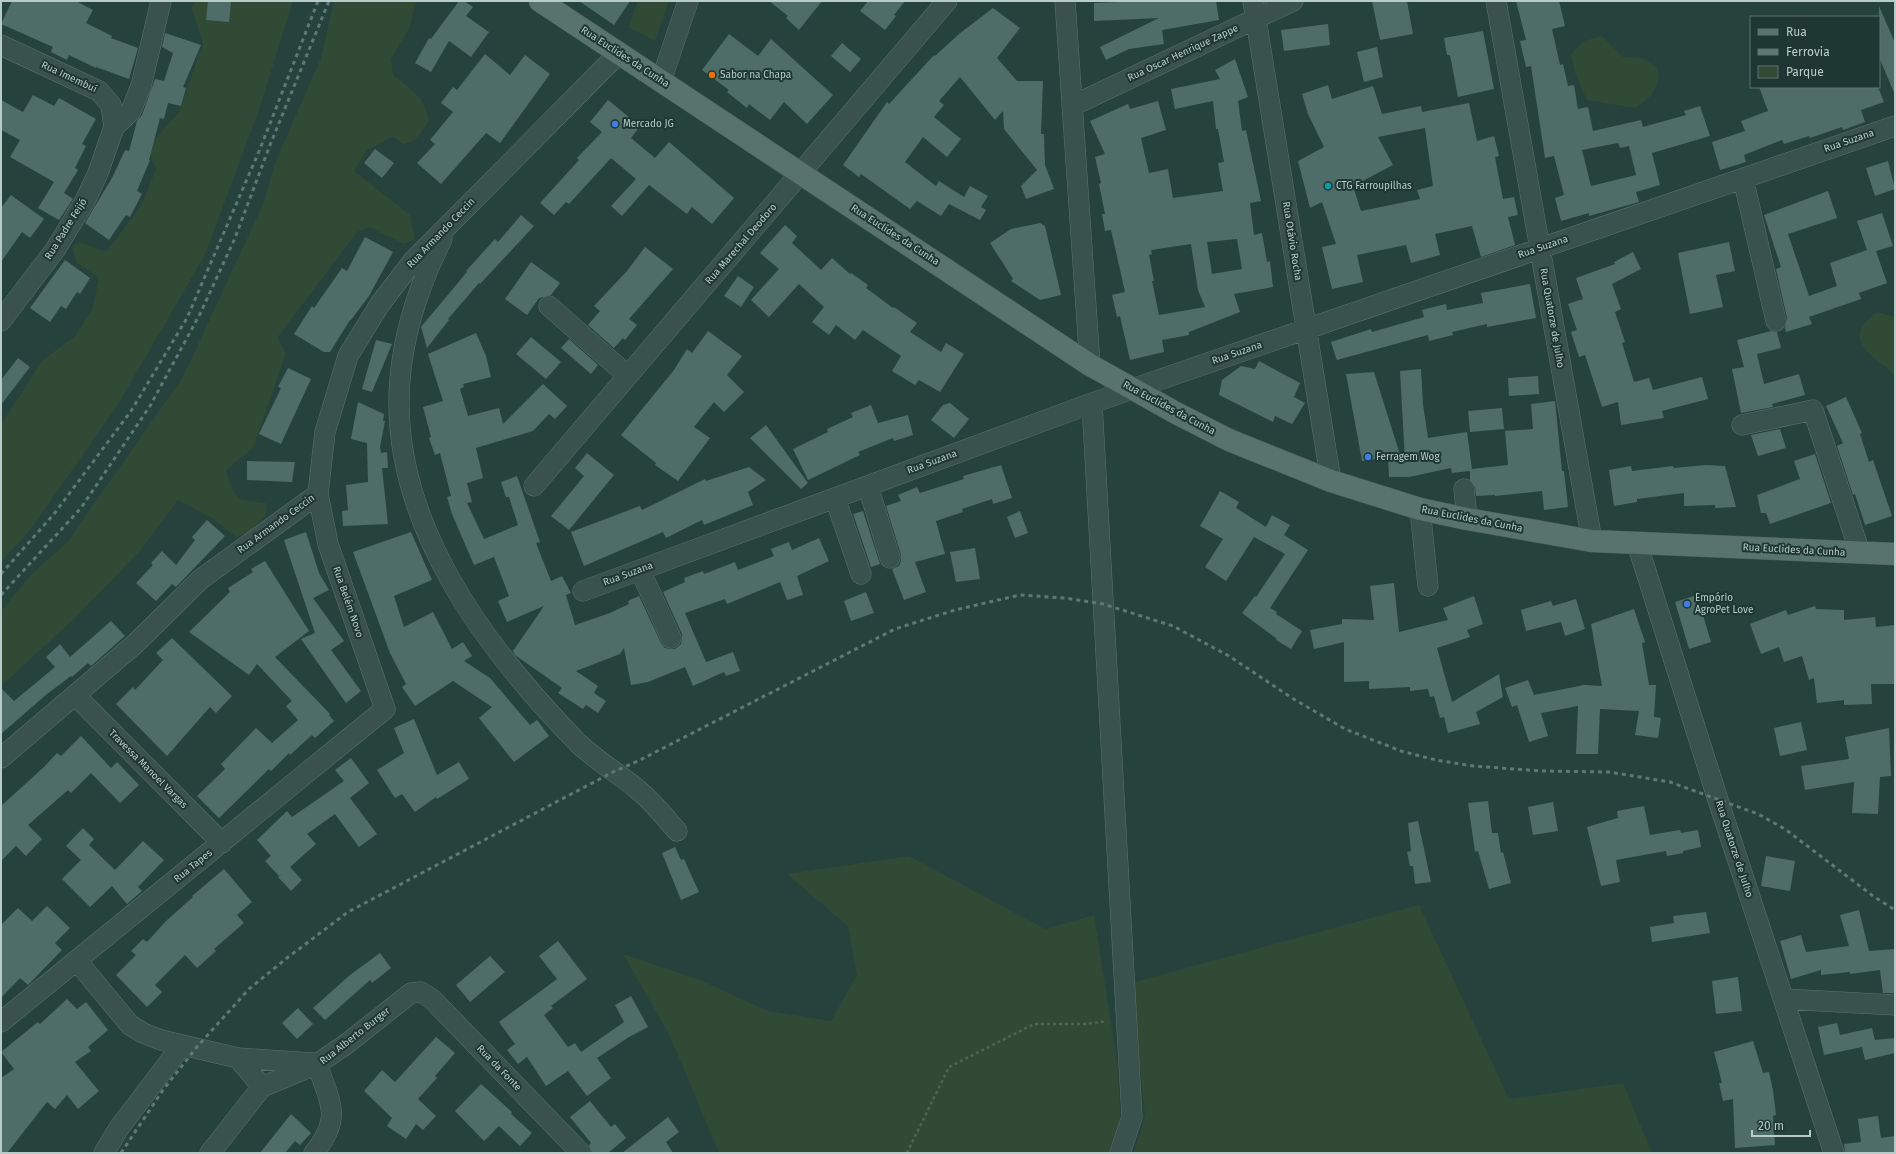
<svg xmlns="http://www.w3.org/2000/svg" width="1896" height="1154" viewBox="0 0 1896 1154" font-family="'Fira Sans',sans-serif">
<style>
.green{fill:#304a36}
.building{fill:#4e6d68;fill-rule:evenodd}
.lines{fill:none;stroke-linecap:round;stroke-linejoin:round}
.minor-casing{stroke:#5b726e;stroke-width:21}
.major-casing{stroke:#475e5a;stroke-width:23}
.path{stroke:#4d6656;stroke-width:2.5;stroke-dasharray:3 3;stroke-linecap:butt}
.minor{stroke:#3a524e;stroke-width:20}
.major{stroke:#58726d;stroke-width:22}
.rail{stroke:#5c7974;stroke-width:3;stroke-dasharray:4 4;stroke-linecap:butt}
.food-dot{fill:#e8710a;stroke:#1f3733;stroke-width:1.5}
.shop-dot{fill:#3f7fe0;stroke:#1f3733;stroke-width:1.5}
.culture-dot{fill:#0f9aa8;stroke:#1f3733;stroke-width:1.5}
.labels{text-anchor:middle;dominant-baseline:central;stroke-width:4;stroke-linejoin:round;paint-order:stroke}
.street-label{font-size:10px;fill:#b7ccc9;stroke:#1f3733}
.poi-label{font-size:10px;fill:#b7ccc9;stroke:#1f3733;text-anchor:start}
</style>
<rect width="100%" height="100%" fill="#26423d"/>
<path class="green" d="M195 1H293L259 110 205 255 117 406 30 530 1 562V424L43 360 75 336 92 310 99 278 76 262 72 246 80 242 106 252 141 206 156 169 148 151 152 143 179 112 203 43 191 7Z
M334 1H416L410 27 391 59 393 75C410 88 426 98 429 121L415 140 403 144 393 137 367 150 354 171 410 215 415 239 404 244 369 227 357 232 277 338 286 353 253 448 226 470C235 500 235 500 266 503V515L248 533 236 537 212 518 178 500 140 551 75 618 1 686V611L32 574 68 541 183 377 264 202 274 165 321 58Z
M638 1H669L655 41 628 27Z
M1602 36 1623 57 1642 58 1658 68C1660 90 1652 96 1635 108L1587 100 1575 73 1571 54 1584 41Z
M1877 312 1895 317V378C1893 375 1890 371 1887 368 1877 360 1852 344 1862 327 1865 322 1872 316 1877 312Z
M909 856 1045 929 1094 915 1117 1061 1123 1153H719L669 1034 623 954 700 980 768 1011 831 1021 857 975 848 926 787 874Z
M1419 905 1509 1099 1623 1083 1652 1153H1134L1145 1116 1131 983Z"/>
<path class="building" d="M12 1H76L93 10 86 23 112 36 111 38 138 48 129 79 96 67V68L69 55 67 60 51 52 53 47 1 24Z
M208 1 231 2 229 22 206 20Z
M459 1H464L473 7 466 16 489 32 471 57 449 41 431 72 415 63 429 38 431 39Z
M579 1H630L614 25Z
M769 1H822L799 30 786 18 788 16Z
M868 1H905L894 15 896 16 885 30 860 11Z
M1144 1H1216L1219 20 1162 30 1164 44 1129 49 1106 60 1100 47 1159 18 1094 21V3Z
M1372 1H1407L1413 34 1380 40Z
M1516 1H1559L1565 26 1552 29 1560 65 1563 64 1568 86 1574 85 1578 109 1588 107 1593 131 1641 120 1643 127 1686 115 1684 111 1700 106 1710 136 1652 153 1660 185 1636 192 1639 202 1589 216V213L1561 221 1555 198 1564 195 1554 156 1545 158 1531 66 1526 67 1520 41 1526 40ZM1618 143 1620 148 1629 146 1636 175 1591 186 1582 150Z
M1879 6 1895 43V95L1879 57Z
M993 8 1020 28 997 58 1017 81H1043L1041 134H1044L1045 165 1054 189 1026 199 1021 186 1037 170 1004 129 1003 111 995 120 960 77 939 101 944 105 934 117 961 139 947 157 923 137 905 162 936 186 939 181 964 197 970 186 988 196 981 207 986 210 980 220 949 204 941 216 917 201 910 209 861 174 859 177 843 165 887 102 889 104 934 55 935 56 959 34Z
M1328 24 1330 45 1284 51 1281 30Z
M1483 31 1494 89 1458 97 1450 55H1447L1444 38Z
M165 33 201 45 183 87 186 88 181 106 168 103 164 119 160 118 149 160H150L137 191 142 194 130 217 126 215 109 240 85 223 113 176 125 150 129 151 137 121 142 115 155 79 164 81 173 53 162 47Z
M729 34 758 56 771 39 833 95 807 124 784 102 770 120 749 104 747 108 727 92 729 90 702 70Z
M842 43 861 59 850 72 831 56Z
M1377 47 1383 77 1364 82 1357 52Z
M485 54 510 75 525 55 550 74 500 143 486 133 441 184 417 163 435 144 430 140 453 112 441 103 453 87 457 90Z
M1235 59 1248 97 1238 101 1242 131 1246 130 1261 201 1250 203 1254 235 1262 233 1267 262 1270 261 1273 287 1234 294 1240 312 1189 332V335L1162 340 1164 352 1130 360 1120 316 1117 317 1112 295 1125 292 1111 230 1105 231 1102 214H1105L1099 184 1101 183 1095 157 1105 154 1090 121 1128 104 1130 109 1158 101 1166 130 1141 138 1149 173 1168 169 1173 198 1223 191 1218 163 1224 162 1218 129H1216L1213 101 1175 109 1171 89 1220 79 1215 70ZM1237 239 1242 269 1212 274 1207 242ZM1191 244 1198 290 1205 307 1159 315 1152 281H1154L1149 255 1152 254 1151 250Z
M1328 85 1332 99 1373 86 1382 114 1421 106 1422 112 1469 103 1477 141 1494 136 1499 156 1495 157 1503 199 1514 197 1518 215 1508 217 1515 245 1481 257 1472 226 1435 234 1440 255 1411 263 1406 245 1357 255 1363 282 1332 289 1322 247 1336 244 1322 202 1310 208 1298 161 1324 147 1308 114 1302 94ZM1425 128 1433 186 1417 190 1420 199 1361 211 1353 186 1393 165 1378 137Z
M1759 87H1878L1884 102 1861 110 1865 122 1843 130 1842 127 1810 138 1809 136 1784 144 1782 140 1744 155 1746 162 1720 170 1712 142 1745 131 1741 121 1768 111Z
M33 95 54 106 59 98 96 119 82 144 86 146 75 168 78 170 64 193 73 199 59 220 38 208 54 182 10 157 20 140 1 130V100L23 112Z
M608 100 640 126 631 138 655 158 669 142 734 198 712 224 692 207 687 214 649 185 622 216 611 206 636 179 611 158 569 204 566 202 554 215 540 203 579 160 577 158 602 132 590 122Z
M375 149 394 163 382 178 364 163Z
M1888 161 1895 189 1875 196 1866 168Z
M1828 191 1837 218 1788 234 1809 296 1837 286 1830 263 1867 250 1857 221 1882 213 1893 246 1876 251 1887 283 1859 293 1861 299 1809 317 1812 324 1786 332 1785 328 1787 318 1776 269 1781 267 1764 215Z
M11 195 44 219 30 238 22 232 1 262V208Z
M521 215 534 226 480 284 479 283 448 319 449 320 427 348 421 327 467 272 466 271 495 239 498 242Z
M1040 223 1045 226 1061 295 1040 300 1011 281 1013 279 990 243 1011 229Z
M785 225 797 236 792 243 821 270 832 258 850 274 851 273 868 285 866 288 893 308 894 307 917 323 910 332 941 352 946 343 964 354 940 392 919 380 915 385 892 371 901 356 863 330 855 340 836 325 829 335 812 322 824 307 799 284 769 317 751 300 779 269 760 253Z
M365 237 393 252 369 296 351 320H350L330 352H324L294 334 312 306 314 308 342 268 347 271Z
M1729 242 1735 271 1716 275 1723 307 1690 314 1678 253Z
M645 247 673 269 629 319 637 325 625 340 623 338 614 348 588 325 600 311 594 306 627 271Z
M1633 252 1641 269 1612 284 1621 309 1615 312 1625 342 1622 343 1634 382 1649 378 1653 390 1702 377 1708 399 1662 411 1664 418 1621 425 1618 402 1602 407 1585 355 1579 357 1571 332 1577 330 1568 304 1583 299 1576 278 1615 264 1614 262Z
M65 260 90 278 80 294 77 292 66 309 61 306 50 322 30 308Z
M531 262 560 283 551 295 539 298 527 315 505 299Z
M738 276 754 287 741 307 724 296Z
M1530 284 1536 318 1487 327V324L1452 332 1453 335 1429 341 1428 335 1337 360 1336 358 1331 342 1371 329 1372 332 1424 317 1422 310 1446 304 1447 310 1483 303 1481 293Z
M708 331 742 356 727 375 744 392 724 412 714 402 694 427 710 438 678 481 655 465 656 463 621 435 674 370 687 349 692 353Z
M1771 331 1777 332 1781 348 1757 354 1764 384 1799 374 1805 395 1772 404 1773 407 1741 413 1732 369 1744 367 1737 340Z
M476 333 486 356 491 377 463 384 464 387 460 389 468 416 499 408 503 424 543 384 567 406 555 419 549 414 533 431 476 448 483 478 467 483 472 502 467 503 484 539 518 525 509 497H506L501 482 517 476 540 542 536 543 551 581 562 576 571 593 566 595 575 625 610 613 629 604 628 601 639 596 661 643 665 648 670 649H675L681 644 682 639V634L663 592 685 582 684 578 703 571 704 574 735 562 738 570 774 556 771 549 789 542 792 550 819 538 829 561 797 576 803 595 787 600 780 582 727 604 725 599 685 613 706 662 733 652 740 671 726 676 724 672 693 686 685 667 648 682 631 685 624 648 620 654 576 671 598 686 594 693 606 701 598 713 586 705 583 709 558 693 562 688 515 655 513 651 544 606 507 622 498 601 509 596 494 557 474 565 452 514 447 497 451 496 440 453 435 455 429 438 431 437 423 407 443 401 428 354Z
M531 337 561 362 546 379 516 354Z
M569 339 598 365 591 374 561 348Z
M376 340 392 344 372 392 362 389Z
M18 358 30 367 1 405V380Z
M1259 361 1300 383 1294 397 1305 403 1292 424 1275 416 1273 422 1219 395 1222 380 1241 366 1255 369Z
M288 368 311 379 281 444 259 434 281 388 278 387Z
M1421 369 1423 404 1428 438 1467 432 1472 469 1508 465 1505 431 1533 429 1531 404 1555 401 1562 471H1564L1568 507 1544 510 1542 491 1495 496V495L1476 496 1475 487 1470 480V471L1452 473 1451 468 1409 477H1389L1388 457 1362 461 1346 374 1374 372 1402 461H1405L1400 371Z
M1538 376 1539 394 1509 396 1508 378Z
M1846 397 1862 433 1860 434 1869 462 1873 460 1892 516 1865 525 1855 494 1853 495 1837 446 1843 443 1826 406Z
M358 402 384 414 383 421H385L380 447 381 453 387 452 388 468H382L388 524 343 526 342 511 348 510 346 485 368 482 367 443 351 439Z
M950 403 969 419 954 438 931 420 943 405Z
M871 405 878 423 908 415 913 435 894 441 893 438 858 452 860 455 808 480 793 449 828 432 827 429 853 417 851 413Z
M1502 408 1504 429 1470 432 1468 411Z
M766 425 808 483 801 489 750 438Z
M1780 429 1786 448 1758 456 1751 435Z
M587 453 614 475 569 530 551 516 584 476 575 468Z
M1815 454 1831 503 1770 524 1766 513H1761L1757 495 1800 479 1794 461Z
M247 461 295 462 292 482 247 480Z
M1001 465 1012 498 993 504 992 499 962 509 963 512 936 521 945 554 915 562 926 592 904 600 892 569 899 566 901 561V555L886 506 901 501 898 495 917 487 920 493 964 479 963 476Z
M1706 465 1725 466 1736 507 1715 508V505L1684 506V493L1637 499V502L1614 506 1609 470 1631 466 1632 471 1673 466 1674 468Z
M749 467 766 480 748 492 753 505 704 525 702 520 666 538 663 532 584 566 571 532 640 506 642 510 705 479 706 481Z
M1220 491 1239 502 1236 508 1266 527 1272 515 1290 525 1284 535 1308 550 1270 608 1277 612 1276 614 1302 631 1291 649 1276 640 1277 639 1242 613 1255 596 1256 597 1285 554 1254 537 1226 581 1205 567 1223 539 1200 526Z
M863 511 880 564 871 567 853 514Z
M1020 511 1028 533 1015 538 1007 517Z
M207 520 225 536 176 587 172 584 156 601 136 583 153 565 151 563 162 551 176 565 195 540 192 537Z
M306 532 319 573 329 590 313 598 344 641 331 650 361 691 346 703 301 639 315 633 284 540Z
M411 532 432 580 394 596 404 627 433 612 452 649 463 642 472 656 464 661 490 678 530 725 537 720 549 736 514 762 479 718 492 707 453 681 415 706 402 687 406 684 390 653 353 552Z
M975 548 980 579 956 582 950 552Z
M265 561 309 631 275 657 330 714 329 715 334 721 315 738 312 735 290 755 289 753 271 771 269 769 219 818 197 796 225 769 221 764 256 728 272 743 298 720 286 706 292 701 257 664 249 675 189 632 230 592 228 588 253 572 251 569Z
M1394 583 1399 632 1448 620 1443 608 1474 596 1483 624 1467 630 1470 637 1437 648 1452 702 1499 674 1503 697 1476 712 1480 724 1448 733 1444 717 1440 718 1434 696 1430 697 1428 689 1410 691V687L1369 689V681L1344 682V642L1314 649 1310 630 1342 624V619L1374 620 1370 586Z
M866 592 874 613 851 621 844 601Z
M1697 595 1711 642 1689 649 1675 602Z
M1576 599 1585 629 1565 636 1561 622 1526 631 1521 610 1551 601 1553 606Z
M1815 606 1816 609 1844 610V620L1875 617 1876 627 1895 625V684H1871L1872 704 1844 705V700L1817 703 1814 678 1809 680 1802 656 1784 662 1779 647 1761 654 1750 624 1786 610 1788 615Z
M1634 609 1645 642 1642 643 1649 685H1656L1654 717 1661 718 1658 738 1635 735 1639 711 1600 709 1598 754H1576L1578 706 1541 713 1548 736 1529 742 1517 705 1512 707 1505 688 1528 680 1534 695 1584 685 1602 686 1591 624Z
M111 621 125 636 91 666 88 663 72 677 71 676 47 694 1 734V688L14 701 55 667 46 657 60 644 70 657Z
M172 638 232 696 216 713 210 707 167 756 116 704 133 687 135 690 163 660 156 653Z
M414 719 437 775 459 762 469 779 437 799 436 797 415 812 402 794 395 798 377 770 404 753 394 728Z
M1801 722 1807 750 1780 756 1774 728Z
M1889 728 1891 776 1880 777 1878 814 1852 813 1854 782 1805 790 1801 766 1849 759 1845 737Z
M81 736 111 768 117 762 139 785 120 803 91 773 71 793 68 790 28 825 42 839 26 856 16 846 1 861V806L44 767 57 753 61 756Z
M351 758 369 783 350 798 377 834 359 847 335 814 307 834 316 844 290 867 302 880 291 891 278 877 283 873 279 876 265 861 271 856 257 840 287 811 292 817 344 781 335 770Z
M1488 801 1492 833H1498L1501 853 1503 852 1511 883 1489 889 1478 851 1475 852 1468 803Z
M1553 802 1558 831 1533 835 1528 807Z
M1644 806 1650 835 1680 830 1681 833 1698 830 1701 847 1683 851V853L1667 856 1666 851 1616 860 1620 882 1601 886 1587 827 1618 818 1617 811Z
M1418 821 1431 882 1415 884 1413 866H1410L1407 852 1411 851 1408 823Z
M83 828 94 839 89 845 115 870 143 841 164 860 138 887 142 891 127 904 112 886 90 907 62 879 81 860 66 846Z
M675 847 681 860 684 859 699 892 681 900 662 853Z
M1766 856 1795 861 1790 891 1761 886Z
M224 869 252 902 237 915 244 923 214 949 216 951 197 968 185 955 155 985 162 992 147 1007 116 975 136 955 131 951 143 939 147 942 166 921 193 897 192 896Z
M47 906 70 928 55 943 62 950 28 985 20 978 1 998V925L18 908 32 921Z
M1859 910 1869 951 1895 949V993H1883L1880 970 1850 974V972L1821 975V970L1791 979 1780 941 1801 935 1806 952 1849 946 1840 915Z
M1706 912 1710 933 1652 942 1650 927 1674 923 1673 916Z
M558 941 587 979 551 1006 553 1008 544 1015 568 1047 575 1043 581 1052 624 1022 615 1005 631 996 648 1027 629 1037 597 1058 611 1078 587 1096 568 1071 546 1086 527 1057 518 1064 507 1050 515 1044 499 1022 557 979 539 956Z
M380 953 391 968 372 983 370 980 325 1020 313 1008 350 975Z
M490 956 505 972 470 1002 456 985Z
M1738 977 1742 1011 1716 1014 1712 981Z
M67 999 77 1009 86 1002 108 1030 88 1047 91 1051 75 1062 99 1091 78 1109 67 1095 55 1109 47 1102 7 1153H1V1078L14 1069 1 1052 38 1022 40 1024Z
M298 1008 313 1024 297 1039 282 1023Z
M1837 1023 1840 1035 1872 1028 1875 1040 1895 1038V1053L1865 1060 1862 1047 1824 1055 1818 1027Z
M436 1037 455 1053 435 1076 437 1078 418 1099 436 1116 423 1130 416 1124 406 1139 387 1126 392 1118 364 1091 382 1070 395 1082Z
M1753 1041 1763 1073 1769 1072 1773 1090 1776 1115 1773 1116 1775 1145 1735 1148 1733 1099 1723 1101 1719 1083H1722L1714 1052Z
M481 1084 512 1112 511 1114 532 1133 520 1146 499 1126 484 1141 455 1111Z
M590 1101 611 1127 615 1124 626 1138 608 1153H592L589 1145 591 1143 570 1117Z
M291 1114 311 1133 300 1145 295 1141 285 1153H260Z
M1878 1116 1881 1138 1895 1136V1153H1845L1844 1144 1861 1142 1858 1119Z
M668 1117 679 1132 666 1142 673 1153H622Z"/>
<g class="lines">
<g class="minor-casing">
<path id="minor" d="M1065 1 1090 365
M1253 1 1331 481
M1496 1 1592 541
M1 45 99 91 111 105 114 127 98 173 85 201 55 250 1 321
M661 81 688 1
M1072 106 1293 1
M114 127 131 111 141 86 161 1
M1743 178 1776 321
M442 239C420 283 404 330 400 379 388 520 485 648 578 743 596 760 617 773 636 788 652 801 664 816 677 831
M549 306 628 376
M1092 403 1132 1117 1120 1153
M1742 425 1813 410 1860 553
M534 486 947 1
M868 486 890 558
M1464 489 1467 519
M835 498 861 574
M1420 509 1428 586
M1637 543 1718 800 1834 1153
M640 570 671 638
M583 591 1092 403 1895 126
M75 695 222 843
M1 758 135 644 201 579 318 494
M77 961 130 1025 143 1033 161 1040 238 1058 262 1087
M1784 999 1895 1005
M1 1022 385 709 328 544 318 494 325 432 348 356 380 304 413 261 619 53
M238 1058 313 1063
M104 1153 119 1128 182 1045
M210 1153 262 1087 317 1064 345 1045 411 993 421 992 432 999 581 1153
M314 1153C343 1117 330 1103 317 1064"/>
</g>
<g class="major-casing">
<path id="major" d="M540 1 1090 365 1176 413 1229 440 1331 481 1420 509 1467 519 1592 541 1895 554"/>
</g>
<path class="path" d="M907 1153 949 1067 1034 1024H1085L1107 1021"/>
<use href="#minor" class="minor"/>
<use href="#major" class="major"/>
<path class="rail" d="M1 574 54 514 131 411 187 318 260 149 318 1
M1 595 81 508 150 406 200 314 235 238 270 145 329 1
M121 1153 163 1090 196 1048 249 989 287 958 348 912 613 772 638 761 895 629 955 610 1020 595 1065 598 1103 604 1173 626 1229 656 1292 698 1345 729 1401 751 1436 760 1473 766 1542 771 1609 772 1670 782 1758 814 1785 829 1873 896 1895 910"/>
</g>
<circle class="food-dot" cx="712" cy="75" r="4"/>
<g class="shop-dot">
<circle cx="615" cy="124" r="4"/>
<circle cx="1368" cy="457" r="4"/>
<circle cx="1687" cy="604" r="4"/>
</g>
<circle class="culture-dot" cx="1328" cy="186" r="4"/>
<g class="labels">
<g class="street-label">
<text transform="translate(1183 53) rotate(-25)">Rua Oscar Henrique Zappe</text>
<text transform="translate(625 57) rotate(33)">Rua Euclides da Cunha</text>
<text transform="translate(69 77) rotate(25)">Rua Imembuí</text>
<text transform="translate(1849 141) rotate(-19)">Rua Suzana</text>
<text transform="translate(66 229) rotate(-58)">Rua Padre Feijó</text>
<text transform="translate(441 233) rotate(-46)">Rua Armando Ceccin</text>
<text transform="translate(895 235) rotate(33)">Rua Euclides da Cunha</text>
<text transform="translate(1292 241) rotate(81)">Rua Otávio Rocha</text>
<text transform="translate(741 244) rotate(-49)">Rua Marechal Deodoro</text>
<text transform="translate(1543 247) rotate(-19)">Rua Suzana</text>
<text transform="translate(1552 318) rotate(80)">Rua Quatorze de Julho</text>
<text transform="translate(1237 353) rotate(-19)">Rua Suzana</text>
<text transform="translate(1169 408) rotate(28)">Rua Euclides da Cunha</text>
<text transform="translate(932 462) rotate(-20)">Rua Suzana</text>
<text transform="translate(1472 519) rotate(11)">Rua Euclides da Cunha</text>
<text transform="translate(276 524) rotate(-36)">Rua Armando Ceccin</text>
<text transform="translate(1794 550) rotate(3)">Rua Euclides da Cunha</text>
<text transform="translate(628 574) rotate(-20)">Rua Suzana</text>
<text transform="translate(348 602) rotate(71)">Rua Belém Novo</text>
<text transform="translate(148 769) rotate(45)">Travessa Manoel Vargas</text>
<text transform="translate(1734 849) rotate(72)">Rua Quatorze de Julho</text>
<text transform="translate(193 866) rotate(-39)">Rua Tapes</text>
<text transform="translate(355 1036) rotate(-38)">Rua Alberto Burger</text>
<text transform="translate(499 1068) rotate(46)">Rua da Fonte</text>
</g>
<g class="poi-label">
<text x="720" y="75">Sabor na Chapa</text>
<text x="623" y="124">Mercado JG</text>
<text x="1336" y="186">CTG Farroupilhas</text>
<text x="1376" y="457">Ferragem Wog</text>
<text x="1695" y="598">Empório<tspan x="1695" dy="12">AgroPet Love</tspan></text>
</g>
</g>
<rect width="1896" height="1154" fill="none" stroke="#b7ccc9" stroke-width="4"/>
<rect x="1750" y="16" width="130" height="72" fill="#1f3733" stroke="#5c736f"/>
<rect x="1758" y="29" width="20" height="6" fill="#58726d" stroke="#5c736f"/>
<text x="1786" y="36" font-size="12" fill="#b7ccc9">Rua</text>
<rect x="1758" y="49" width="20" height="6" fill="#5c7974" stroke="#5c736f"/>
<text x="1786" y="56" font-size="12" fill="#b7ccc9">Ferrovia</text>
<rect x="1758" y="66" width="20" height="12" fill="#304a36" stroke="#5c736f"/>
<text x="1786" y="76" font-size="12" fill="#b7ccc9">Parque</text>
<path d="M1752 1130v6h58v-6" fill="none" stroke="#b7ccc9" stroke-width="2"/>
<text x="1758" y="1130" font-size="12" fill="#b7ccc9" stroke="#1f3733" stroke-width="3" paint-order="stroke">20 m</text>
</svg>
